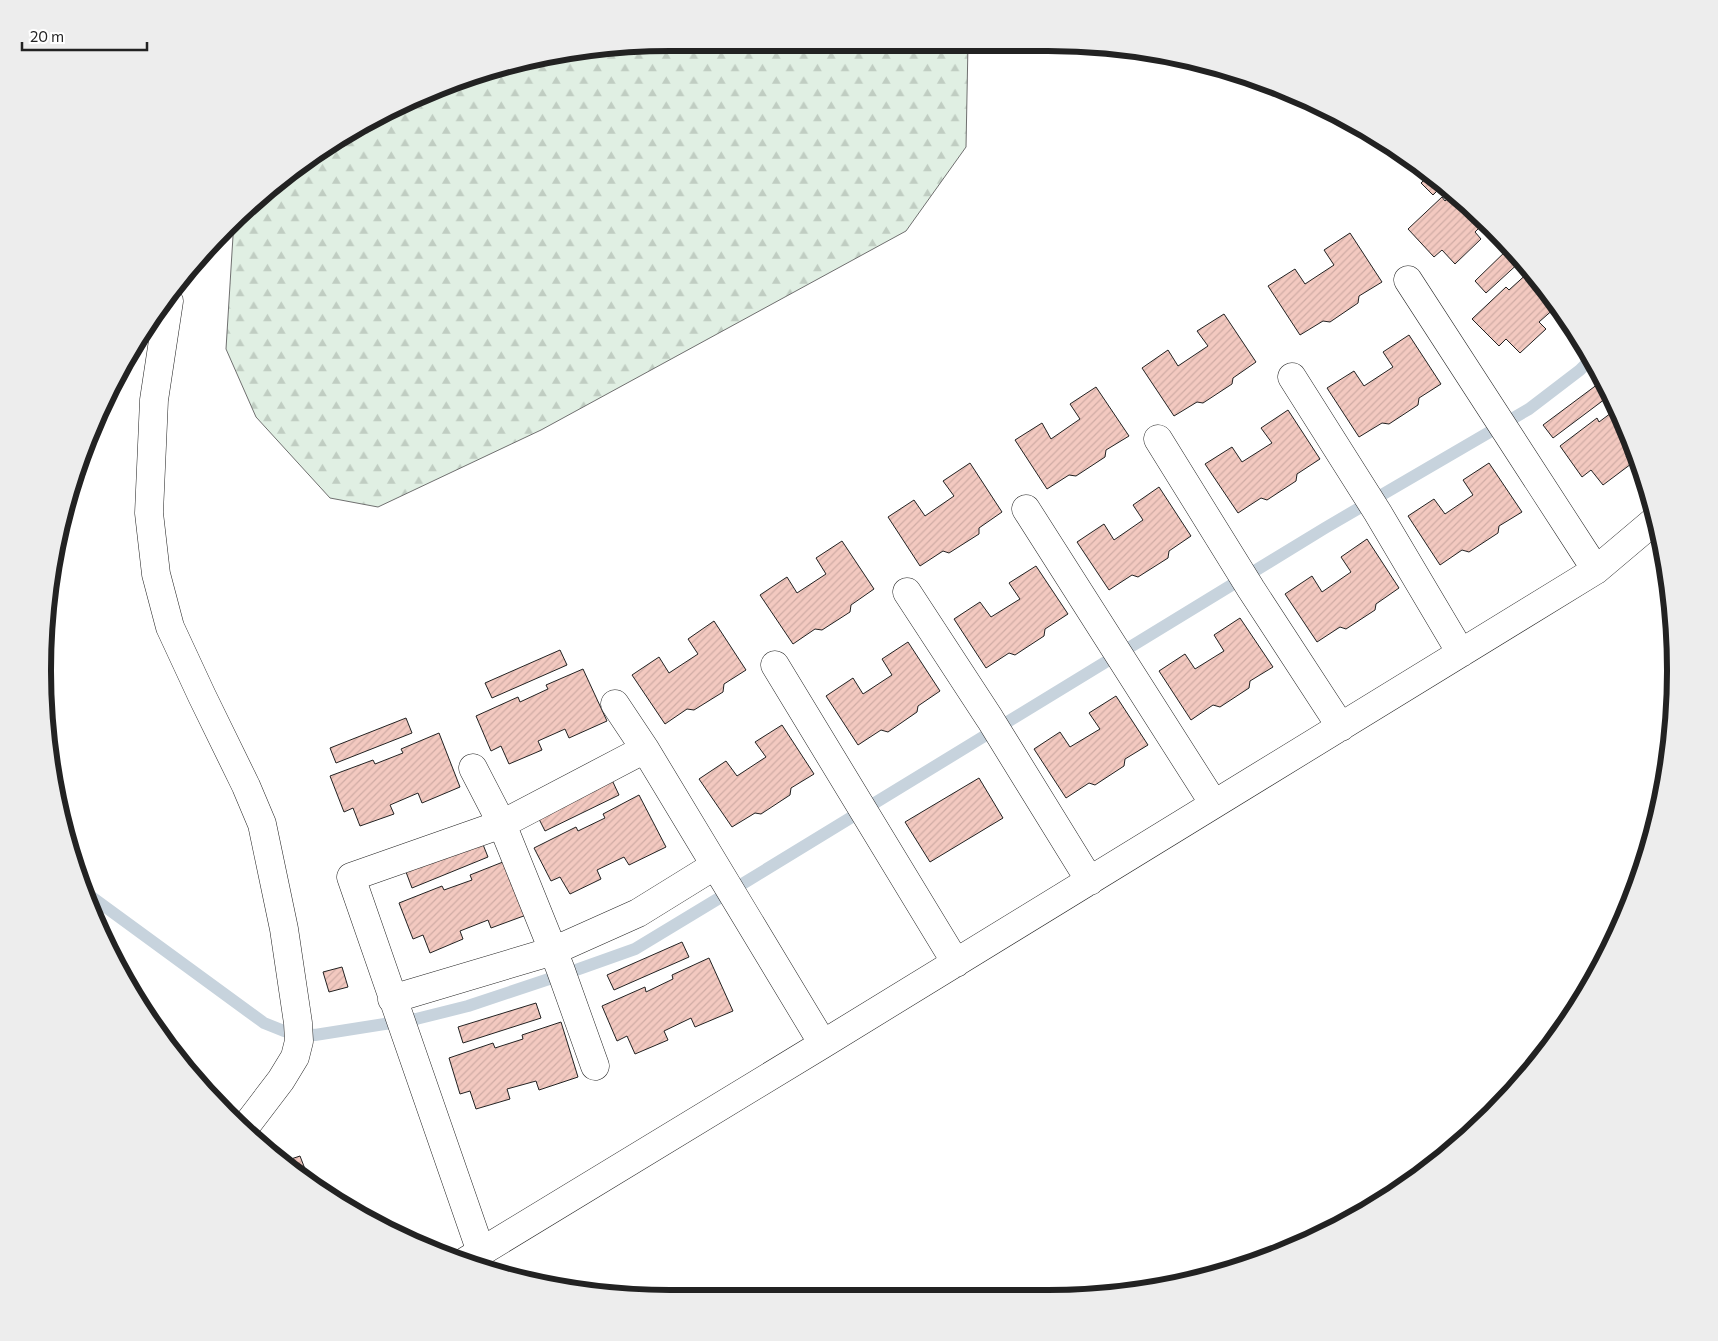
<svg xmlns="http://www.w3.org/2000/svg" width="1718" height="1341" viewBox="0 0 1718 1341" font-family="Commissioner,sans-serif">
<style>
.forest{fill:url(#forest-firs);stroke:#6f6f6f}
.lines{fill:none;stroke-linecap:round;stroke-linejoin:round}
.stream{stroke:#c7d3dd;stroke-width:12}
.building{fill:url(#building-hatch);stroke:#222}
.street-casing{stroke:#222;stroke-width:29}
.street{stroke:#fff;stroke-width:28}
.rim{fill:none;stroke:#222;stroke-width:6}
</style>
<defs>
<pattern id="forest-firs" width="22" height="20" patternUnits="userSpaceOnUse" patternTransform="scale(1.25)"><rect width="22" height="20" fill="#e0efe3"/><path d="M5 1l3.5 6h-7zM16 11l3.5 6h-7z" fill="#c0cdc2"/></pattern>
<pattern id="building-hatch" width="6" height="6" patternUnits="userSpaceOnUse" patternTransform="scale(1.25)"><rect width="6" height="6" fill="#f3c9c0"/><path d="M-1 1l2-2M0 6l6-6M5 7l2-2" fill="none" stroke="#d0aca5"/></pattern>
</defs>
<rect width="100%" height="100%" fill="#fff"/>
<path class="forest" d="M671 43H968L966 147 906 231 541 430 378 507 330 498 256 417 226 349 234 220 356 127 508 64Z"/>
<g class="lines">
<path class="stream" d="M89 895 264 1023 284 1031 315 1035 416 1019 468 1006 576 970 635 949 716 900 1325 528 1529 409 1580 370 1592 358"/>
</g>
<path class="building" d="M1431 173 1443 185 1433 195 1421 183Z
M1453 194 1484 223 1475 232 1481 239 1455 264 1442 250 1434 257 1408 229 1442 197 1445 201Z
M1350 233 1382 282 1359 296 1358 303 1330 322 1323 321 1300 335 1268 286 1295 269 1305 284 1334 265 1324 250Z
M1510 247 1522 260 1486 293 1475 281Z
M1530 271 1556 307 1539 322 1546 329 1520 353 1506 339 1499 346 1472 319 1506 287 1509 290Z
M1224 314 1256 362 1233 378 1232 384 1203 403 1197 402 1174 416 1142 368 1168 350 1178 366 1208 346 1197 331Z
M1409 335 1441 384 1419 398 1418 405 1389 424 1382 423 1359 437 1327 388 1354 371 1364 386 1393 367 1383 352Z
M1602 381 1609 396 1553 438 1543 425Z
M1096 387 1129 436 1106 450 1105 457 1076 476 1069 475 1047 489 1015 440 1042 423 1051 439 1080 419 1070 404Z
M1288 410 1320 459 1297 474 1296 481 1267 500 1261 498 1238 513 1205 464 1232 447 1242 462 1272 443 1261 428Z
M1615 410 1634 450 1626 456 1631 464 1603 485 1591 470 1582 477 1560 446 1597 418 1599 422Z
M970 463 1002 512 979 528V534L949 553 943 551 920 566 888 517 914 500 925 516 954 496 943 481Z
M1489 463 1522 512 1499 526 1498 533 1469 552 1462 550 1440 565 1408 516 1434 499 1445 514 1473 495 1463 480Z
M1159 487 1191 536 1169 551 1168 558 1138 577 1132 575 1109 590 1077 542 1104 524 1114 540 1143 520 1133 505Z
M1367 539 1399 588 1376 604 1375 610 1346 629 1340 627 1317 642 1285 594 1312 576 1322 592 1351 572 1341 557Z
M842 541 874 589 851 605 850 612 822 630 815 629 793 644 760 595 787 577 797 593 826 574 816 558Z
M1036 566 1068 614 1045 629 1044 636 1015 655 1009 653 986 668 954 619 980 602 991 617 1020 599 1009 583Z
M1240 618 1273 667 1250 681 1249 688 1220 707 1213 705 1191 720 1159 671 1185 654 1195 669 1224 651 1214 635Z
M714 621 746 670 724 684 723 692 694 710 687 709 665 724 632 675 659 657 669 673 698 654 688 639Z
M908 642 940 691 918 706 917 712 888 732 881 730 858 745 826 696 853 678 863 694 892 675 882 659Z
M560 650 567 665 492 698 485 683Z
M583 669 607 721 569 738 565 729 538 741 542 750 509 764 501 746 491 751 476 716 518 697 520 702 548 689 546 685Z
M1116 696 1148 745 1125 759 1124 766 1095 785 1089 783 1066 798 1034 749 1060 732 1070 747 1100 729 1089 713Z
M406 718 412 733 336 763 330 748Z
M782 725 814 774 791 788 790 795 761 814 755 813 732 827 699 779 726 761 737 776 766 757 755 742Z
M439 733 460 787 422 803 418 793 390 805 394 814 360 826 353 808 344 812 330 776 373 760 375 764 403 753 401 749Z
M979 778 1003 818 930 862 905 822Z
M612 780 619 795 545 831 538 817Z
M639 795 666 847 629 865 624 857 597 870 601 879 570 894 560 877 551 881 534 848 576 827 578 831 605 818 603 814Z
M482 842 488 857 412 888 406 872Z
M508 860 529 914 491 928 488 920 460 931 463 939 430 953 423 935 413 939 399 903 442 886 444 890 472 880 470 875Z
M682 942 689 957 614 990 607 975Z
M709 958 733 1011 695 1027 691 1018 664 1031 668 1040 635 1054 627 1036 617 1041 602 1006 645 987 646 992 673 979 672 975Z
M342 967 348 987 329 992 323 972Z
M536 1003 541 1018 463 1043 458 1027Z
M561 1022 578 1077 539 1090 536 1081 507 1089 510 1099 476 1109 470 1091 460 1094 449 1058 493 1043 495 1048 523 1039 522 1035Z
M300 1156 310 1182H309L285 1161Z"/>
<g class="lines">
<g class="street-casing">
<path id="street" d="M1408 280 1596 570
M169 301 154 400 149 513 156 574 170 627 202 696 246 786 262 824 284 929 298 1023 299 1041 295 1057 281 1080 246 1126
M1292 377 1378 513 1461 653
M1158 439 1251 589 1341 727
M1026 509 1214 804
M907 592 990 719 1090 881
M775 665 956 963
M615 704 645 749 823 1044
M473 768 502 824 560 968 595 1066
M392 999 553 951 638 913 714 866
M481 1252 351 877 502 824 645 749
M466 1261 823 1044 1596 570 1654 521"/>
</g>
<use href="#street" class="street"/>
</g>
<path d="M0 0H1718V1341H0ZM670 51H1048A619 619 0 0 1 1667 670V671A619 619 0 0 1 1048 1290H670A619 619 0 0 1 51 671V670A619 619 0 0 1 670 51Z" fill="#ededed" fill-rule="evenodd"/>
<path class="rim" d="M670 51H1048A619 619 0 0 1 1667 670V671A619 619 0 0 1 1048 1290H670A619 619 0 0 1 51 671V670A619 619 0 0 1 670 51Z"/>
<path d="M22 42v8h125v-8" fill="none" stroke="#222222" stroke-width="2.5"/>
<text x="30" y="42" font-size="15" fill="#222222" stroke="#ffffff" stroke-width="4" paint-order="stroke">20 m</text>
</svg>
